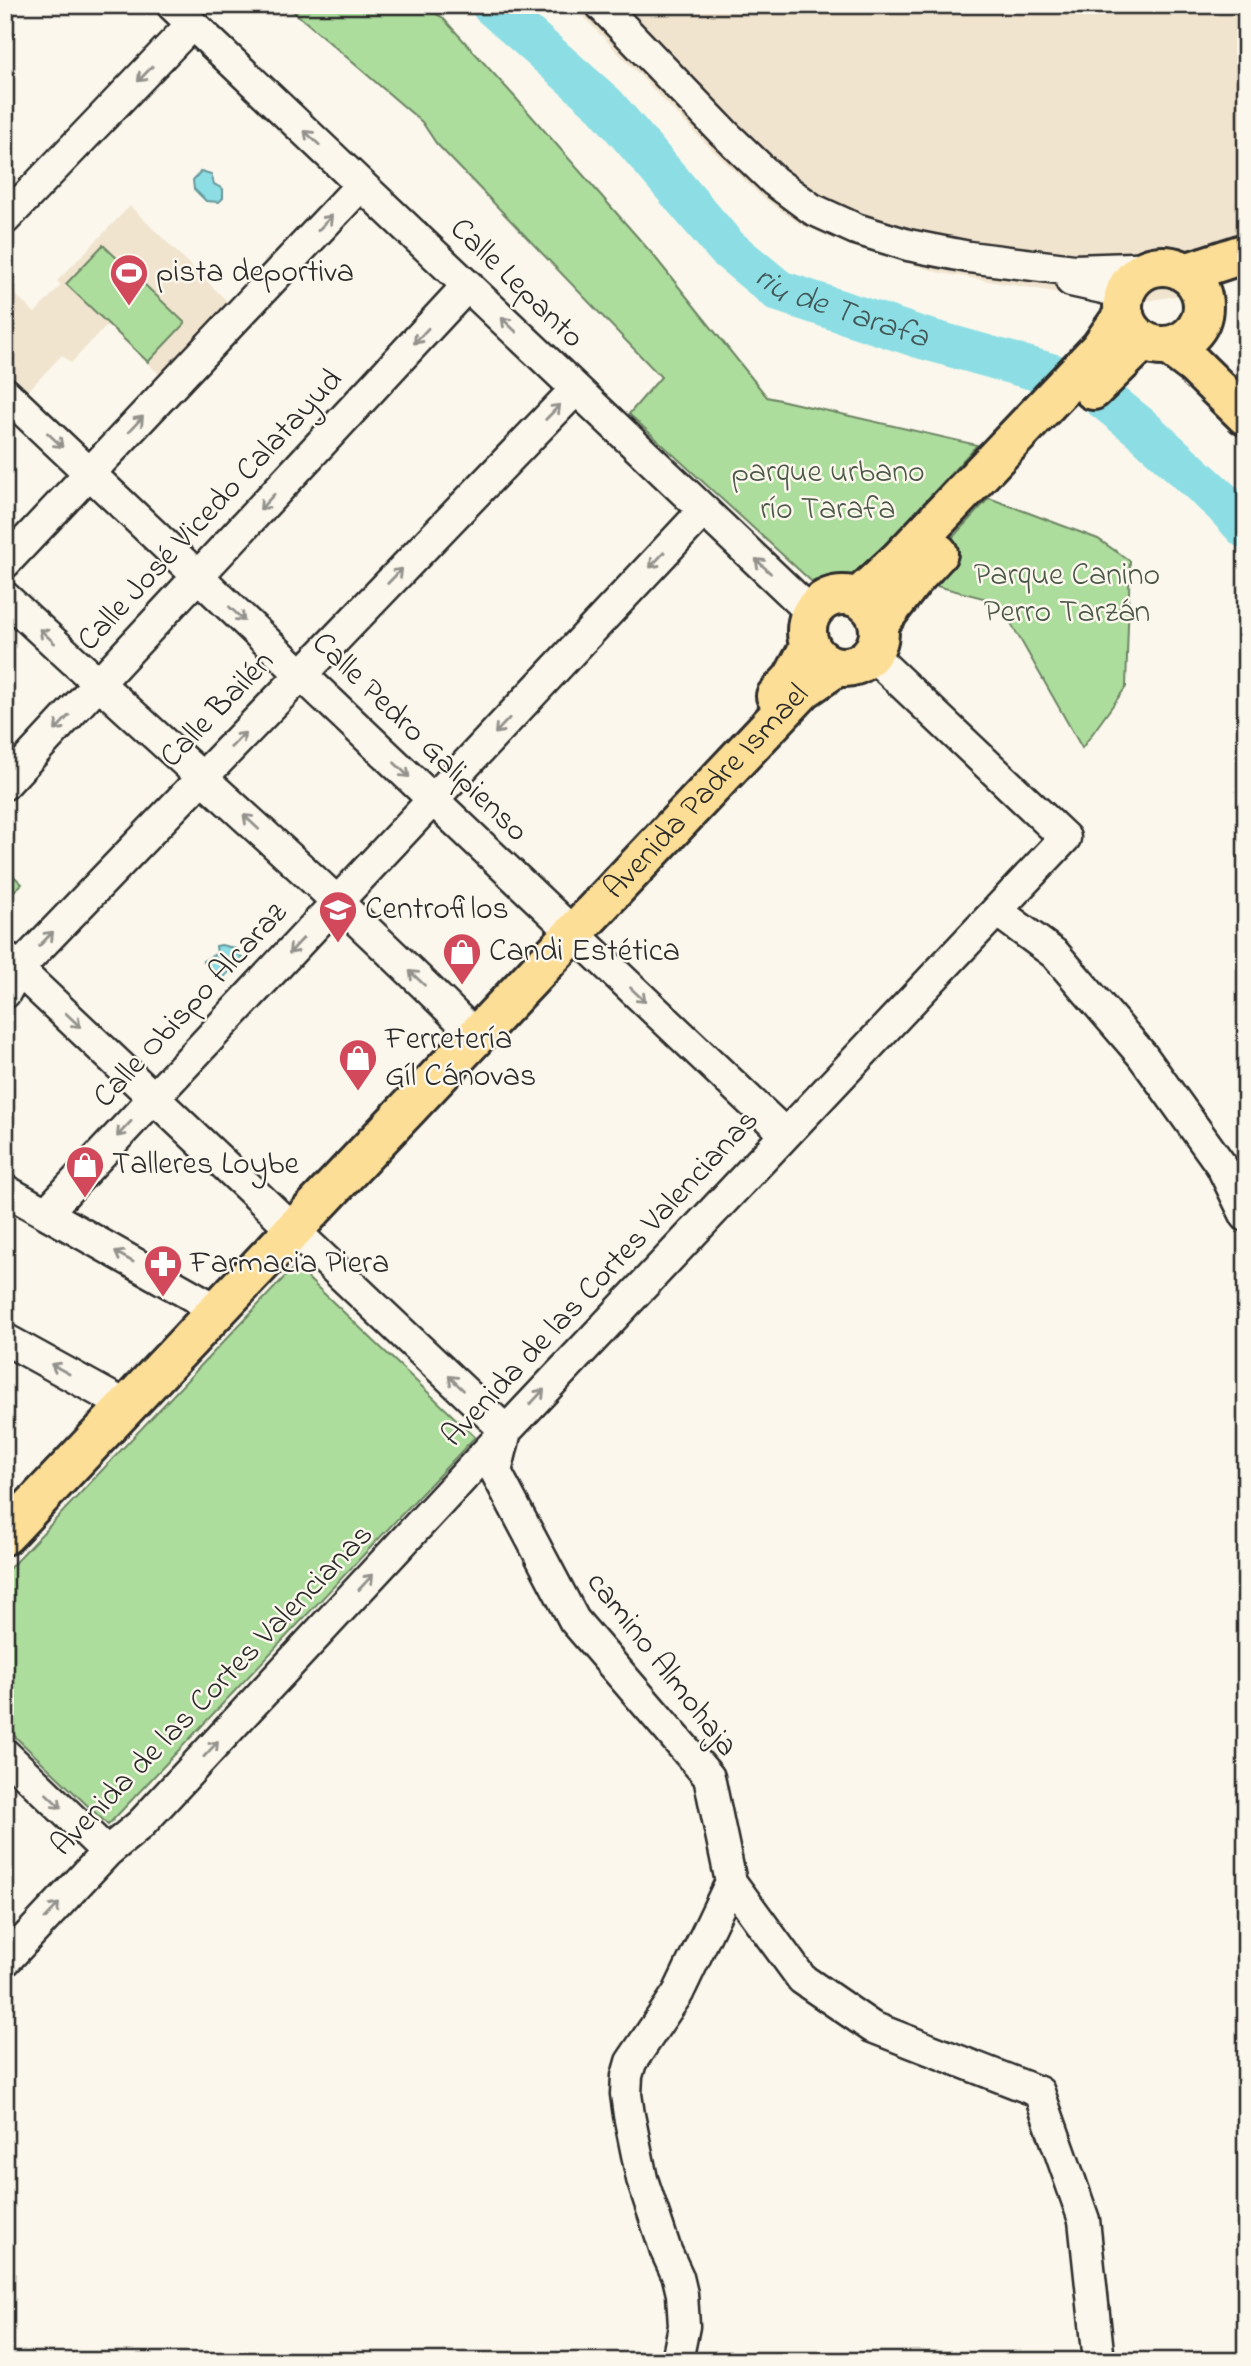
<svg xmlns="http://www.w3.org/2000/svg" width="1251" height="2366" viewBox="0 0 1251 2366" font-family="'Indie Flower',sans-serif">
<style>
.built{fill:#f1e4cf}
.green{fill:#addd9d;stroke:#6c8464;stroke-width:2}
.water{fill:#8cdee4;stroke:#65969a;stroke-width:2}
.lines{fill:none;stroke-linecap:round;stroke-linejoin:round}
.river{stroke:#8cdee4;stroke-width:42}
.minor-casing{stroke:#2b2b2b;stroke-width:35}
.major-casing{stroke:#2b2b2b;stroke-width:44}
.minor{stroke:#fbf7ec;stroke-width:30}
.major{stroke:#fdde96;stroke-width:38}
.oneway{stroke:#93918c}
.labels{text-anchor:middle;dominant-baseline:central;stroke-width:5;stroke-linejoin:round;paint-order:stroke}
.poi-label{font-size:32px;fill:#2b2b2b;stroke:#fbf7ec;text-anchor:start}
.street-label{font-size:32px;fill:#2b2b2b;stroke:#fbf7ec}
.park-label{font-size:32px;fill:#4c5848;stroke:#fbf7ec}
.water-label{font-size:33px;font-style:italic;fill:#435859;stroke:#fbf7ec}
</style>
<rect width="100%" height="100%" fill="#fbf7ec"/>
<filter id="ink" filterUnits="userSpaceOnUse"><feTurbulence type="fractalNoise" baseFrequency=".0143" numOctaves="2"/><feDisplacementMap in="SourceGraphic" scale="14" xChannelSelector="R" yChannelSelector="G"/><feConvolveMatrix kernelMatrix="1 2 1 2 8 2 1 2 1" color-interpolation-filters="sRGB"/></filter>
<g filter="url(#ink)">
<path class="built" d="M572 5H1246V258L1209 280 1180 295 1152 300 1096 299 941 273 845 244 800 224 761 196 699 137Z
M130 206 228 302 160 375 107 325 71 363 62 355 26 393 5 373V285L35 313 61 285 57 281Z"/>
<path class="green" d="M286 5H419L442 17 514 96 654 256 767 397 977 445 857 576 811 581 629 414 661 377 436 143 422 122Z
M103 245 185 323 148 362 66 284Z
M989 498 1098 539 1130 561 1126 687 1082 748 999 602 913 580Z
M5 868 22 884 13 892 5 885Z
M295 1266 475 1437 108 1825 5 1727V1573Z"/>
<path class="water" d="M201 171 211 174 214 184 223 189V198L219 202 206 201 194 189 193 180Z
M221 945 234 948 242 958 222 979 203 961 217 953 216 946Z"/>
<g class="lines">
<path class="river" id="s1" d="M492 5 605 105 727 248 779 291 919 337 1086 384 1141 428 1223 503 1246 528"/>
<g class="minor-casing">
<path id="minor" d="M172 5 812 613
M601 5 724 133 774 181 812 209 856 229 908 245 969 257 1074 270 1160 267
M5 219 192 24
M1071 281 1112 290 1124 299
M5 393 785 1134
M5 563 361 185
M5 597C162 744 325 884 476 1036
M5 784 468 285
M997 911 1055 954 1142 1055 1221 1165 1246 1216
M5 957 506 1431 496 1472 574 1620 709 1777 731 1882 802 1979 872 2027 1039 2092 1084 2220 1099 2361
M5 993 18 969 576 389
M5 1190 205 1303
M46 1213 704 510
M5 1339 114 1399
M5 1754 107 1852
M5 1961 107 1852 141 1824 506 1431 1065 838 871 654
M677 2361 684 2326 682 2294 678 2277 666 2251 642 2179 629 2115 626 2094 627 2076 631 2062 678 1993 731 1882"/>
</g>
<g class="major-casing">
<g id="major">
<circle cx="1163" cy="306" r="40"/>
<path d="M1185 273 1246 253"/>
<path d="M1169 346 1194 365 1246 416"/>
<path d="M1093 390 1143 341"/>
<circle cx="843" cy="631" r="36"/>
<path d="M858 598 899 560 1100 348 1124 314"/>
<path d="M879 624 913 580 938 553"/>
<path d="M776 696 792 679 810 646"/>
<path id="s2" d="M5 1535 804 689 836 667"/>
</g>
</g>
<use href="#minor" class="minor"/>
<use href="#major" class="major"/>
</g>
<defs><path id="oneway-shaft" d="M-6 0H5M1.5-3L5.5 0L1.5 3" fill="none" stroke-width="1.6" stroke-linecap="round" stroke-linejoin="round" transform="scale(1.75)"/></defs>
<g class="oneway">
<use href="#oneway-shaft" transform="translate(145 74) rotate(134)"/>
<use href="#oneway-shaft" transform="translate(312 138) rotate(-137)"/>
<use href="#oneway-shaft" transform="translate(325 223) rotate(-47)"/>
<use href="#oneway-shaft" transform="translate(509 325) rotate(-136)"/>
<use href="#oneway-shaft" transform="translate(421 336) rotate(133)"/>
<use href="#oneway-shaft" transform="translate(553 412) rotate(-46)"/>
<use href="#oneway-shaft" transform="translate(136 424) rotate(-47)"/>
<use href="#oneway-shaft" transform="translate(55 440) rotate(43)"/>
<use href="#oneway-shaft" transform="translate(267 502) rotate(133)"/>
<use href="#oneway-shaft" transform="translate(657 560) rotate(133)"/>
<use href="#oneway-shaft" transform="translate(763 566) rotate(-136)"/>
<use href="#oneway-shaft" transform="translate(395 576) rotate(-46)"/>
<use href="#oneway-shaft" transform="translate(237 614) rotate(43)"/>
<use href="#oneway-shaft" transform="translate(47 636) rotate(-137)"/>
<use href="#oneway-shaft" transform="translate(62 723) rotate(133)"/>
<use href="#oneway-shaft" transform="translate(502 726) rotate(133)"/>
<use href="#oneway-shaft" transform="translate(238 740) rotate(-46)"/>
<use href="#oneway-shaft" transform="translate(402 770) rotate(44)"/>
<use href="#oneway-shaft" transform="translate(251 822) rotate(-137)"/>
<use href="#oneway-shaft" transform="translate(46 939) rotate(-46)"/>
<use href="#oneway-shaft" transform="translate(296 946) rotate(133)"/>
<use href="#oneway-shaft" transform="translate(417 978) rotate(-136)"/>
<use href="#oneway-shaft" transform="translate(638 995) rotate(44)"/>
<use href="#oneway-shaft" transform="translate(73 1020) rotate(43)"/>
<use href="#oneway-shaft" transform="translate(124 1129) rotate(133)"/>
<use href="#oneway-shaft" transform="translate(124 1257) rotate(-151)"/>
<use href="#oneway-shaft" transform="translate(60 1369) rotate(-151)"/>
<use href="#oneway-shaft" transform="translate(456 1383) rotate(-136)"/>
<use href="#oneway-shaft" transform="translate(537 1397) rotate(-47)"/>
<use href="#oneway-shaft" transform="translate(366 1582) rotate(-47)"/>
<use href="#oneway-shaft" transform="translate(211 1749) rotate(-47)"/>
<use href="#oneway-shaft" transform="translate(54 1801) rotate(44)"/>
<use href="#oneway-shaft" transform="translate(52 1911) rotate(-47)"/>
</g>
</g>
<defs>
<g id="stadium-pin" transform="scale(2.0125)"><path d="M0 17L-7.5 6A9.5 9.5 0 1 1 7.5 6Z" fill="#d1495b" stroke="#fbf7ec"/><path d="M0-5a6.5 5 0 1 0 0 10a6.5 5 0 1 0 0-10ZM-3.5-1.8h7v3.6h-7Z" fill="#fff"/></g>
<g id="school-pin" transform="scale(2.0125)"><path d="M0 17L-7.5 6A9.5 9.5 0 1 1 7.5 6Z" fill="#d1495b" stroke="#fbf7ec"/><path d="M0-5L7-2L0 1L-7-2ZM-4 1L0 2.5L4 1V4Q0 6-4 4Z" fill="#fff"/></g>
<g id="shop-pin" transform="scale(2.0125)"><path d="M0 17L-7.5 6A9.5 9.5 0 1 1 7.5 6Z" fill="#d1495b" stroke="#fbf7ec"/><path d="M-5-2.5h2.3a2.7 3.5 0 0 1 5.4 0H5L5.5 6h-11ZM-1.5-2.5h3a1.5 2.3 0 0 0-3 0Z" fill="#fff"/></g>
<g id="pharmacy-pin" transform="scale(2.0125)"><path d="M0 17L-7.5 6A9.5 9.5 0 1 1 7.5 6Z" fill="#d1495b" stroke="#fbf7ec"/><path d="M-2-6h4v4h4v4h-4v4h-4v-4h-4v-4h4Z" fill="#fff"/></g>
</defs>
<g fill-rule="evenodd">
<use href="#stadium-pin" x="129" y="273"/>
<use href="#school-pin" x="338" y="910"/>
<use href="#shop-pin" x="462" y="952"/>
<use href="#shop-pin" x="358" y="1058"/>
<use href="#shop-pin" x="85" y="1165"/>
<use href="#pharmacy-pin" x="163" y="1264"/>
</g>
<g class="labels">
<g class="poi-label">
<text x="156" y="273">pista deportiva</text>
<text x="365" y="910">Centrofilos</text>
<text x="489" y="952">Candi Estética</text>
<text x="385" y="1040">Ferretería<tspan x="385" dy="37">Gíl Cánovas</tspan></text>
<text x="112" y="1165">Talleres Loybe</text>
<text x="190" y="1264">Farmacia Piera</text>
</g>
<g class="street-label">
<text transform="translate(516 284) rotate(44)">Calle Lepanto</text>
<text transform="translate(211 511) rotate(-47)">Calle José Vicedo Calatayud</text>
<text transform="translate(218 710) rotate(-46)">Calle Bailén</text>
<text transform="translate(419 738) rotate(44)">Calle Pedro Galipienso</text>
<text stroke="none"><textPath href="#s2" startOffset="1022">Avenida Padre Ismael</textPath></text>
<text transform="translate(191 1006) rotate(-47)">Calle Obispo Alcaraz</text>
<text transform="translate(601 1279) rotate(-47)">Avenida de las Cortes Valencianas</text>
<text transform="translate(661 1665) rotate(52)">camino Almohaja</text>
<text transform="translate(213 1691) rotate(-46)">Avenida de las Cortes Valencianas</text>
</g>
<g class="park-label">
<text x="828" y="473">parque urbano<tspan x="828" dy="37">río Tarafa</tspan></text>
<text x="1067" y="576">Parque Canino<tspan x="1067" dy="37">Perro Tarzán</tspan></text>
</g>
<g class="water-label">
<text stroke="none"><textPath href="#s1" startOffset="471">riu de Tarafa</textPath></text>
</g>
</g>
<rect width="1251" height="2366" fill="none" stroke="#fbf7ec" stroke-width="28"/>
<rect x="14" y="14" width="1223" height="2338" fill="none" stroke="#2b2b2b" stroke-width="2.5" filter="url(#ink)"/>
</svg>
